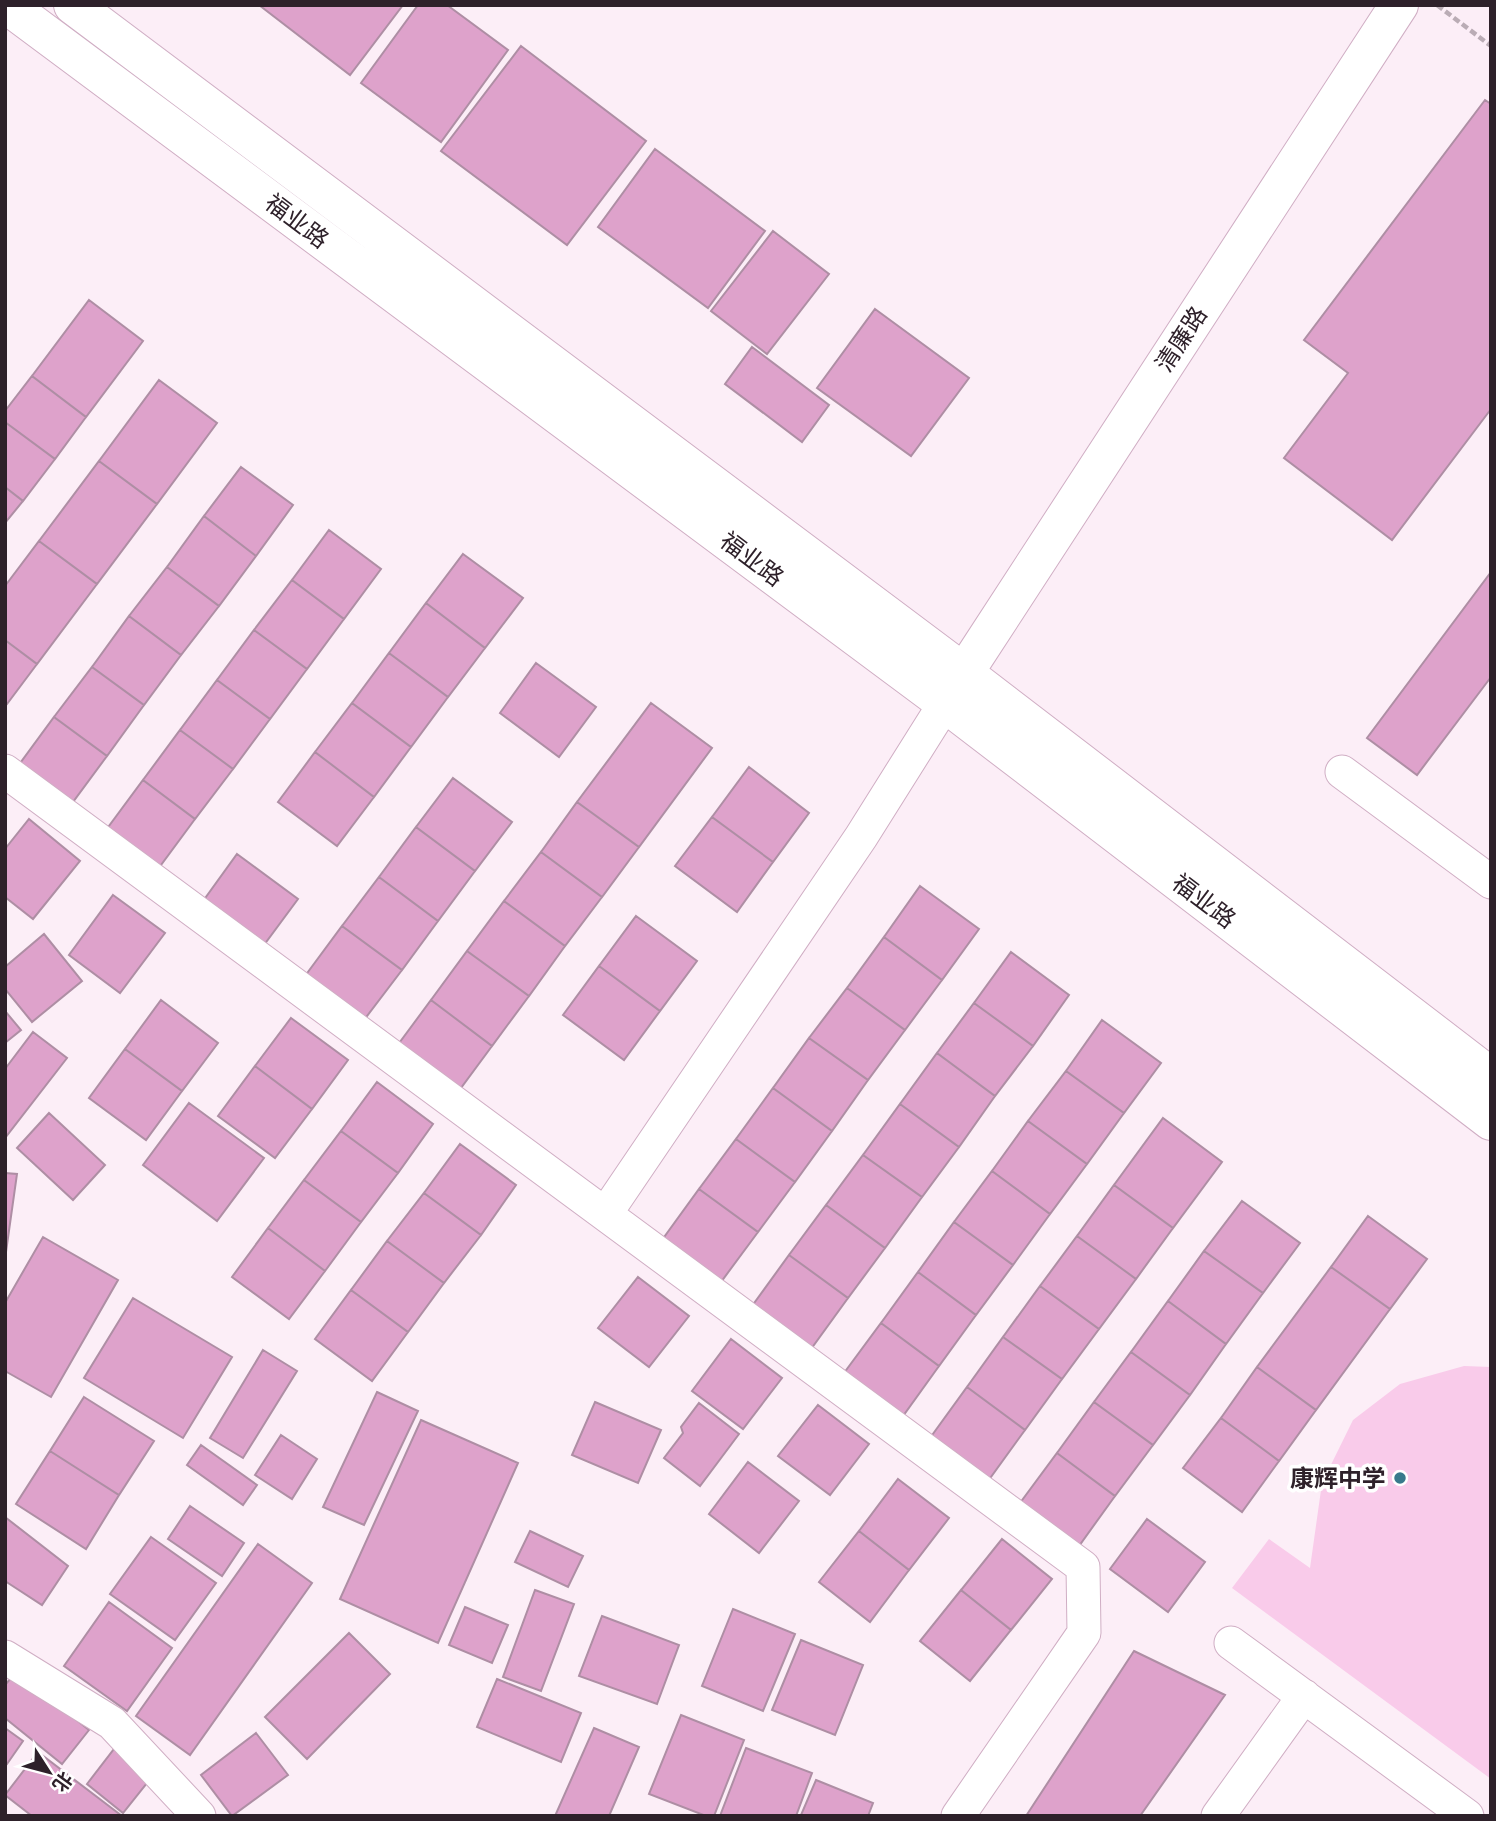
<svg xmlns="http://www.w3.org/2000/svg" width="1496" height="1821" viewBox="0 0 1496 1821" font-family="Jost,'Noto Sans SC',sans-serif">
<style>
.green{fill:#f9cbea}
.building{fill:#dea2cb;stroke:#ae8ea4;stroke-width:2}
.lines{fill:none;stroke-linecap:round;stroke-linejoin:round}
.street-casing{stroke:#d0aec4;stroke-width:35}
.secondary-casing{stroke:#d0aec4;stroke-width:40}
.path{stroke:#baacb5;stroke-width:4.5;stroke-dasharray:7 3.5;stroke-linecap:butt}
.street{stroke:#fff;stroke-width:33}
.secondary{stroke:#fff;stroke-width:38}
.poi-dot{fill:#387a8c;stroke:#fff;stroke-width:2.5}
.labels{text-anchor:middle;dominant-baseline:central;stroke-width:7;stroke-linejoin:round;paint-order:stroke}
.street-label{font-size:24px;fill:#2e212a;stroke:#fff}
.poi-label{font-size:24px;font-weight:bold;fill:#2e212a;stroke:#fff;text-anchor:end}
</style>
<rect width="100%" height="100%" fill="#fceef7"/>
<path class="green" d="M1464 1366 1491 1367V1779L1232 1588 1269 1539 1310 1568 1322 1483 1353 1420 1400 1384Z"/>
<path class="building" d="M259 5H403L350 75Z
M418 5H447L508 50 441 142 361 83Z
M521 46 646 141 567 245 441 151Z
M1485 100 1491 104V409L1392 540 1284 458 1348 373 1304 340Z
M655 149 765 231 708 308 598 227Z
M773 231 829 274 767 354 711 311Z
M89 300 143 341 86 417 32 376Z
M875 309 969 378 911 456 817 388Z
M752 347 829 405 802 442 725 384Z
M32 376 86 417 55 459 5 422V411Z
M159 380 217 423 157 504 99 461Z
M5 422 55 459 23 501 5 487Z
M99 461 157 504 97 584 39 541Z
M241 467 293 505 256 556 204 516Z
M5 487 23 501 5 523Z
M204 516 256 556 219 606 167 567Z
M329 530 381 569 344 619 292 580Z
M39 541 97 584 37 664 5 640V586Z
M463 554 523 598 485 648 426 603Z
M167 567 219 606 181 655 129 616Z
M1491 572V677L1417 775 1367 738Z
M292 580 344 619 307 669 254 630Z
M426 603 485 648 448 697 389 653Z
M129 616 181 655 144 705 92 667Z
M254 630 307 669 270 719 217 680Z
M5 640 37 664 7 704 5 703Z
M389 653 448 697 411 747 352 703Z
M536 663 596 707 559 757 500 713Z
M92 667 144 705 107 756 54 717Z
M217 680 270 719 233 769 180 730Z
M352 703 411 747 374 797 315 752Z
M651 703 712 748 639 847 577 802Z
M54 717 107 756 70 806 18 766Z
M180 730 233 769 195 819 143 780Z
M315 752 374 797 337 846 278 802Z
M749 767 809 813 773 862 712 817Z
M453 778 512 822 475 871 416 827Z
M143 780 195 819 158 869 106 830Z
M577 802 639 847 602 897 541 852Z
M712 817 773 862 737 912 675 866Z
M29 819 80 861 33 919 5 897V849Z
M416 827 475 871 438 921 379 877Z
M541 852 602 897 565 946 504 901Z
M237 854 298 899 258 953 198 908Z
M379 877 438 921 402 970 342 926Z
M920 886 979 929 942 980 884 937Z
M113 895 165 933 120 993 69 955Z
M504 901 565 946 529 996 467 951Z
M636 916 697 961 660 1011 599 966Z
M342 926 402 970 364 1020 305 976Z
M44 934 82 981 32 1022 5 989V967Z
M884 937 942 980 905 1030 847 988Z
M467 951 529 996 492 1046 431 1000Z
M1011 952 1069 995 1033 1046 974 1003Z
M599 966 660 1011 624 1060 563 1015Z
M847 988 905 1030 868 1080 809 1038Z
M161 1000 218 1043 182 1091 125 1049Z
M431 1000 492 1046 455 1096 394 1050Z
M974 1003 1033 1046 995 1096 937 1053Z
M5 1011 21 1030 5 1043Z
M291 1018 348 1060 312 1109 255 1066Z
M1102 1020 1161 1063 1124 1113 1066 1071Z
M33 1032 67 1058 5 1138V1069Z
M809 1038 868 1080 832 1131 773 1088Z
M125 1049 182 1091 146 1140 89 1098Z
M937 1053 995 1096 959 1147 900 1104Z
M255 1066 312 1109 275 1158 218 1116Z
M1066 1071 1124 1113 1087 1164 1028 1121Z
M377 1082 433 1124 398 1173 341 1131Z
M773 1088 832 1131 795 1182 736 1139Z
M189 1103 264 1158 217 1221 143 1165Z
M900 1104 959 1147 922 1197 863 1155Z
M49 1113 105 1165 73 1200 17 1148Z
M1163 1118 1222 1162 1173 1228 1114 1185Z
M1028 1121 1087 1164 1050 1214 992 1171Z
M341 1131 398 1173 361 1222 304 1180Z
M736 1139 795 1182 758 1232 699 1189Z
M460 1144 516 1185 481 1235 424 1193Z
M863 1155 922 1197 885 1248 826 1205Z
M992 1171 1050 1214 1013 1265 954 1222Z
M5 1173 17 1174 5 1259Z
M304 1180 361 1222 325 1271 268 1228Z
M1114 1185 1173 1228 1136 1279 1077 1236Z
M699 1189 758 1232 721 1282 662 1240Z
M424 1193 481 1235 444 1283 387 1241Z
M1242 1201 1300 1243 1263 1293 1204 1251Z
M826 1205 885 1248 848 1298 789 1255Z
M1368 1216 1427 1259 1390 1309 1331 1267Z
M954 1222 1013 1265 976 1315 918 1272Z
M268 1228 325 1271 289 1319 232 1277Z
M1077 1236 1136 1279 1099 1329 1040 1286Z
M43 1237 118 1280 51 1397 5 1371V1303Z
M387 1241 444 1283 408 1332 351 1290Z
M1204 1251 1263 1293 1226 1344 1168 1301Z
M789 1255 848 1298 811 1349 752 1306Z
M1331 1267 1390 1309 1316 1410 1257 1367Z
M918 1272 976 1315 939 1366 881 1323Z
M638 1277 689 1316 649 1367 598 1328Z
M1040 1286 1099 1329 1062 1379 1003 1337Z
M351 1290 408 1332 372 1381 315 1339Z
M133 1298 232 1357 183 1438 84 1378Z
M1168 1301 1226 1344 1190 1395 1131 1352Z
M881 1323 939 1366 903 1416 844 1373Z
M1003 1337 1062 1379 1025 1430 967 1387Z
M731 1339 782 1378 743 1429 692 1391Z
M263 1350 297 1371 243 1458 210 1438Z
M1131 1352 1190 1395 1153 1445 1094 1402Z
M1257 1367 1316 1410 1279 1461 1221 1418Z
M967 1387 1025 1430 988 1481 930 1438Z
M377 1392 418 1411 364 1525 323 1507Z
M84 1397 154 1441 119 1495 50 1451Z
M595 1402 661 1430 638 1483 572 1455Z
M1094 1402 1153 1445 1115 1496 1057 1453Z
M699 1403 739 1434 700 1486 664 1458 683 1433 681 1427Z
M818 1405 869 1444 830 1495 778 1456Z
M1221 1418 1279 1461 1242 1512 1183 1468Z
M421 1420 518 1463 438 1643 340 1599Z
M281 1435 317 1459 292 1499 255 1475Z
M201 1445 257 1485 243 1505 187 1465Z
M50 1451 119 1495 86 1549 16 1504Z
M1057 1453 1115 1496 1079 1546 1020 1503Z
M748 1462 799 1501 759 1553 709 1514Z
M898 1479 949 1518 909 1570 859 1531Z
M190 1506 244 1543 222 1576 168 1539Z
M5 1517 68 1566 42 1605 5 1581Z
M1147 1519 1205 1562 1168 1612 1110 1569Z
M530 1531 583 1556 568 1587 515 1562Z
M859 1531 909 1570 870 1622 819 1582Z
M151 1537 216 1583 175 1640 110 1594Z
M1002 1539 1052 1579 1011 1630 961 1590Z
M258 1544 312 1583 190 1755 136 1716Z
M535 1590 574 1604 541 1691 503 1677Z
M961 1590 1011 1630 970 1681 920 1641Z
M109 1602 172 1648 127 1711 64 1666Z
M465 1607 508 1625 492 1663 449 1645Z
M733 1609 795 1634 763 1711 702 1686Z
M602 1616 679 1645 657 1704 579 1676Z
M349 1633 390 1674 307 1759 265 1717Z
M801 1640 863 1665 835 1735 772 1710Z
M1134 1651 1225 1695 1140 1816H1026Z
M16 1672 89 1730 62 1764 5 1718V1685Z
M497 1679 581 1713 561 1762 477 1727Z
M681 1715 744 1740 714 1816H706L649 1794Z
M5 1728 23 1741 7 1764 5 1763Z
M594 1728 639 1747 609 1816H555Z
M256 1733 288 1775 232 1816 201 1775Z
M746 1748 812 1773 796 1816H720Z
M114 1749 151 1778 123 1813 87 1784Z
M38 1752 122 1816H32L5 1795Z
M816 1780 873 1803 868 1816 801 1815Z"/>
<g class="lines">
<g class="street-casing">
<path id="street" d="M5 771 1083 1567 1084 1633 958 1816
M1342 772 1491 882
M606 1213 861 837 959 681
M1231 1643 1467 1816
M5 1657 112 1723 199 1816
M1218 1816 1304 1696"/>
</g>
<g class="secondary-casing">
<path id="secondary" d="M7 5 945 703 1491 1121
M73 5 964 673 1491 1077
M964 673 1399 5"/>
</g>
<path class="path" d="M1437 5 1491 46"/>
<use href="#street" class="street"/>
<use href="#secondary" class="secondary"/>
</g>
<circle class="poi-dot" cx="1400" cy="1478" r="7"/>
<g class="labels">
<g class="street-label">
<text transform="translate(297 221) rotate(37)">福业路</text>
<text transform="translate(1181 339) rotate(-57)">清廉路</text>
<text transform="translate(752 559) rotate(37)">福业路</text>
<text transform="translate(1204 901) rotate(37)">福业路</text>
</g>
<g class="poi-label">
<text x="1386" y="1478">康辉中学</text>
</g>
</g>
<rect width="1496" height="1821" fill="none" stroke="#2e212a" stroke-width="14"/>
<g transform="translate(49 1772) rotate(126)" stroke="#ffffff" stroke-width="5" paint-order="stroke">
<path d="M0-5L12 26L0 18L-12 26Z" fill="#2e212a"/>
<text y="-10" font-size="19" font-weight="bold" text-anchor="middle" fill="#2e212a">北</text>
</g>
</svg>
